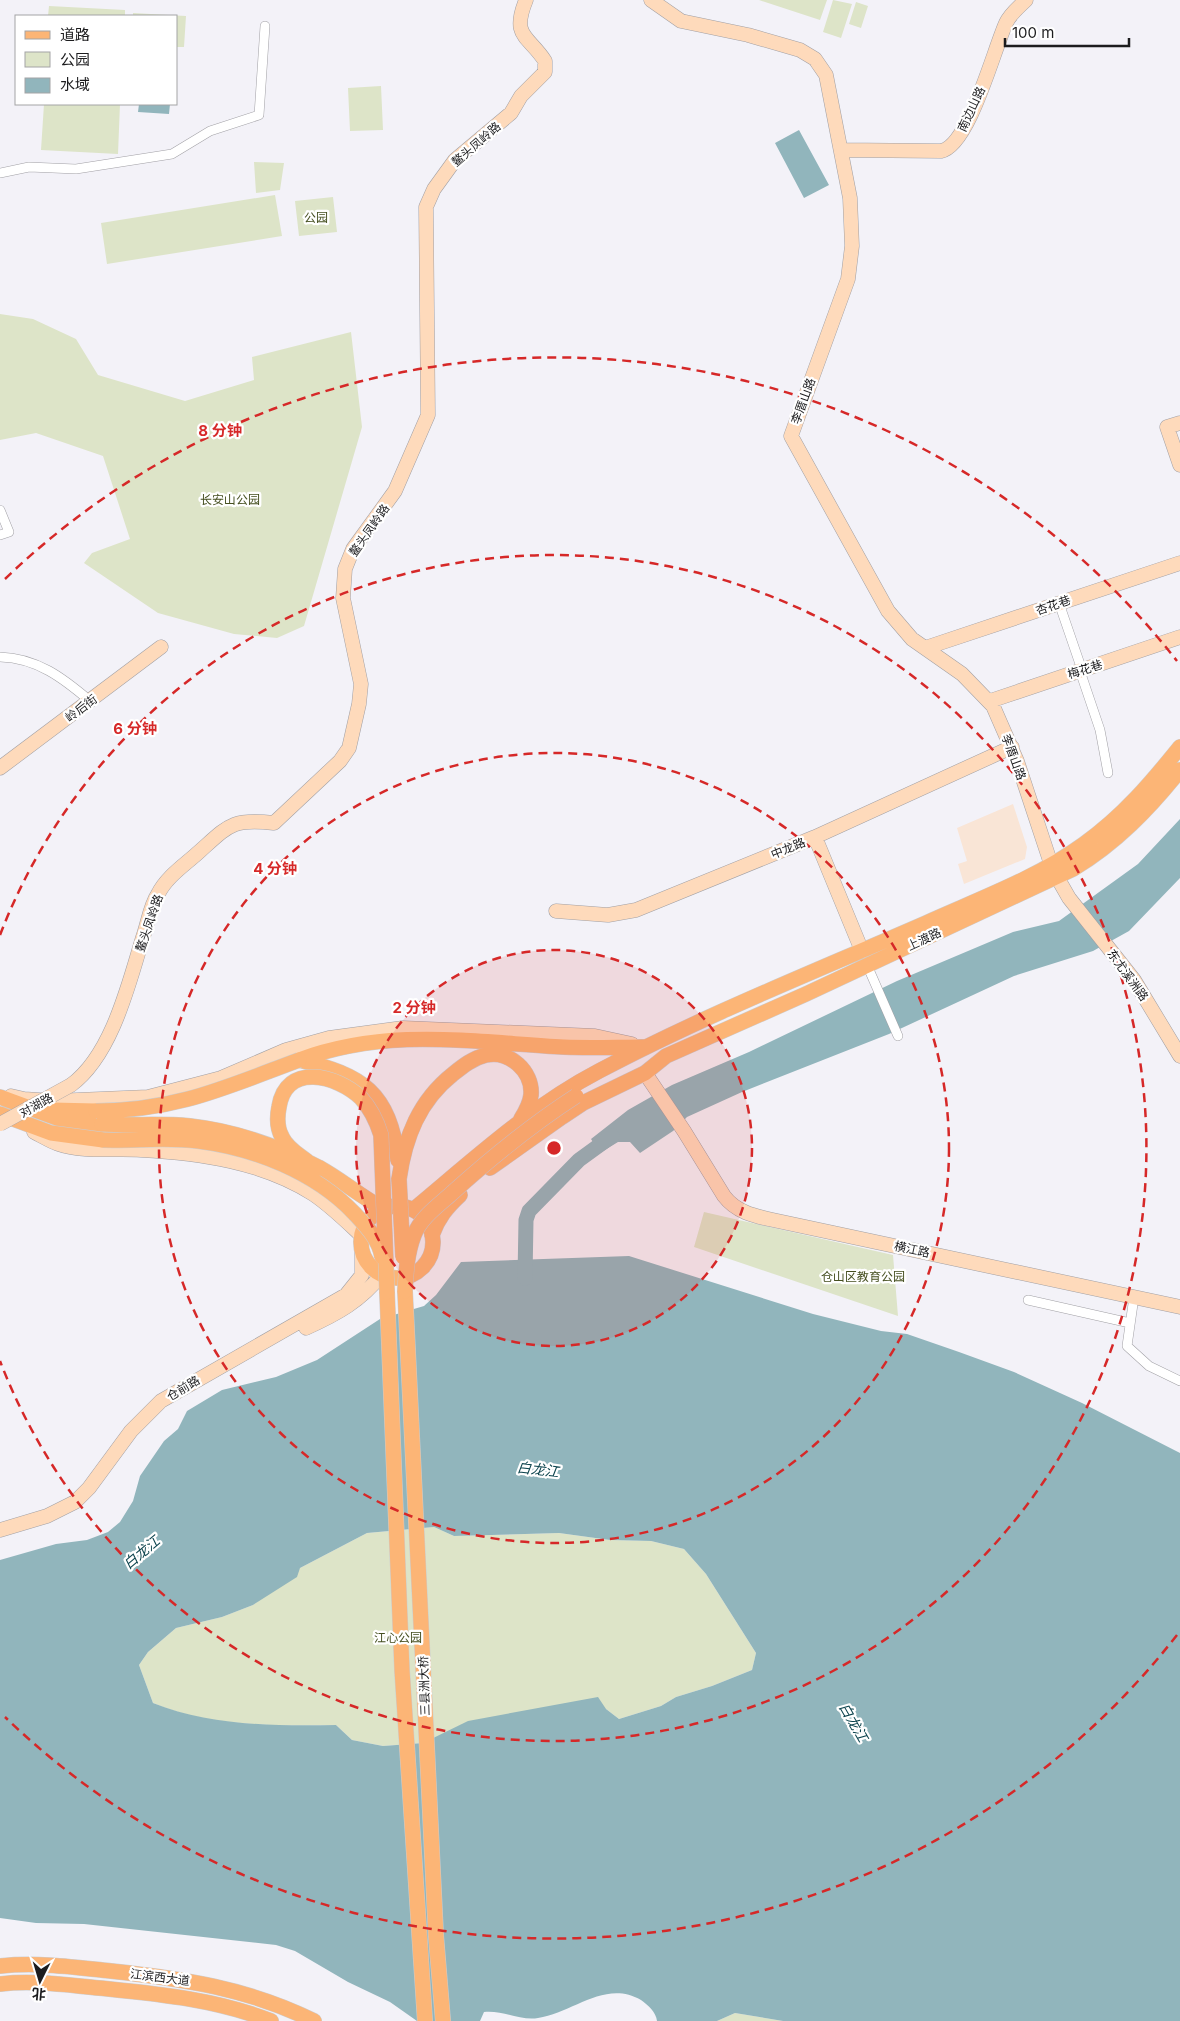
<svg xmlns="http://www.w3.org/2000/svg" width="1180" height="2021" viewBox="0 0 1180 2021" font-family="Inter,'Noto Sans SC',sans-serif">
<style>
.medical{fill:#f9e5d6}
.green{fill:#dde4c8}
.water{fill:#91b5bc;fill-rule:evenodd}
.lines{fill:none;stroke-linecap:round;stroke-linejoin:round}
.river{stroke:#91b5bc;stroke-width:15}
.street-casing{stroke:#a1a0a5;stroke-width:10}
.secondary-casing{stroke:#a1a0a5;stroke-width:15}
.primary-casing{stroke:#cdcdce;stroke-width:16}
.street{stroke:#fff;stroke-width:9}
.secondary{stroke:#fedabb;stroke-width:14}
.primary{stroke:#fcb576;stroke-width:15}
.secondary-bridge-casing{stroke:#a1a0a5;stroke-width:15;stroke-linecap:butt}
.primary-bridge-casing{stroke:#cdcdce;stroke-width:16;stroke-linecap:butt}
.secondary-bridge{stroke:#fedabb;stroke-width:14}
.primary-bridge{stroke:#fcb576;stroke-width:15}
.ring{fill:none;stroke:#d62828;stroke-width:2.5;stroke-dasharray:9 6}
.labels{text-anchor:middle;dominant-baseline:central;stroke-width:4.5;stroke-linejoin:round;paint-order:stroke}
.street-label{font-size:12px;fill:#1c1c1e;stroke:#fff}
.park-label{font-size:12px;fill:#454f20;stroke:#fff}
.water-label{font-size:14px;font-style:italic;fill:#0c434d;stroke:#fff}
.centre{fill:#d62828;stroke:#fff;stroke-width:2.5}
.ring-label{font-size:15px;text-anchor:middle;font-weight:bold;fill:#d62828;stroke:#fff;stroke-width:4.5;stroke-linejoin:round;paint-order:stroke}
</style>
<rect width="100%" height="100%" fill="#f3f2f8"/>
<path class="medical" d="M1013 804 1027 847 1025 859 964 884 958 864 967 861 957 828Z"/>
<path class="green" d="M759 0H827L820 20Z
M833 0 852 4 841 38 823 32Z
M856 2 868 6 861 28 849 24Z
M49 6 125 10V16H48Z
M133 13 186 16 184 47H176V16H133Z
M381 86 383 130 350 131 348 88Z
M44 104H120L118 154 41 150Z
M254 162 284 163 280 190 256 193Z
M275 195 282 236 107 264 101 223Z
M333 197 337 232 299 236 295 201Z
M0 314 33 319 76 339 98 375 185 401 254 380 252 357 351 332 362 427 304 626 277 638 234 634 158 613 84 563 92 553 130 539 103 456 36 433 0 440Z
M704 1212 893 1255 898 1316 694 1247Z
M434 1527 454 1536 559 1533 610 1540 651 1541 684 1549 706 1574 756 1653 752 1670 712 1686 676 1697 661 1706 619 1719 606 1709 423 1743 383 1746 352 1740 336 1725C275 1726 209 1727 153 1703L139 1665 148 1652 176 1628 222 1617 253 1605 300 1568 367 1533Z
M735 2013 783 2021H717Z"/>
<path class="water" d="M139 104H170L169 114 138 112Z
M799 130 829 185 804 198 775 143Z
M1180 819V878L1129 931 1093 951 1014 976 889 1034 742 1092 687 1117 673 1131 640 1153 630 1142H618L600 1153 591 1139 628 1110 672 1085 749 1052 897 981 1013 932 1059 921 1138 864Z
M629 1256 813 1314 881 1331 907 1334 959 1352 1014 1372 1082 1403 1180 1453V2021H783L735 2013 717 2021H657C656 2012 648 2005 641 2000 605 1979 573 2013 538 2018 521 2021 503 2010 484 2012L480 2021H417L390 2002 348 1982 295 1951 276 1945 84 1924 36 1923 0 1918V1560L56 1544 87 1540 108 1532 120 1522 133 1501 140 1476 164 1441 178 1429 187 1411 222 1390 276 1377 317 1360 380 1319 424 1306 436 1295 461 1262ZM434 1527 454 1536 559 1533 610 1540 651 1541 684 1549 706 1574 756 1653 752 1670 712 1686 676 1697 661 1706 619 1719 606 1709 598 1697 468 1721 423 1743 383 1746 352 1740 336 1725C275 1726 210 1726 153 1703L139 1665 148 1652 176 1628 222 1617 253 1605 297 1577 300 1568 367 1533Z"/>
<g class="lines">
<path class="river" d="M525 1278 526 1220 529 1211 579 1160 612 1136"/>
<g class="street-casing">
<path id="street" d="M0 173 29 167 76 169 172 154 210 131 259 115 265 26
M0 510 9 532 0 535
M1059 603 1082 670
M0 657C37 658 63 678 90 701
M1080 671 1100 730 1108 773
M867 965 898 1036
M1134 1297 1127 1346 1149 1366 1180 1381
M1028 1300 1130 1323"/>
</g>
<g class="secondary-casing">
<path id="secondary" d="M651 0 681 21 748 35 800 50 815 59 826 75 850 198 852 246 848 279 791 436 888 611 912 639 962 674 993 706 1017 761 1053 870 1069 898 1134 980 1180 1056
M841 150 941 151C969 146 994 49 1006 23 1010 14 1019 7 1026 0
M1180 423 1167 427 1180 465
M925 648 1180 563
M990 701 1180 637
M0 768 161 647
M815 837 862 951
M556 911 608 915 636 910 815 837 1012 747
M645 1073 684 1131 724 1196C736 1212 754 1216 773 1220L1180 1307
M71 1085C112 1055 129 983 143 937 148 923 150 906 158 894 167 876 186 864 200 851 229 825 233 818 274 823L340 761 349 748 359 704 361 684 343 598 345 569 353 549 395 491 428 415 426 207 434 189 455 160 511 113 521 96 545 72V61C528 35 511 37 526 0
M11 1096 24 1099 54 1101 148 1097 221 1078 286 1050 329 1038 403 1028 595 1036 632 1044
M34 1132C42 1136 50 1141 58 1144 84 1153 114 1148 141 1150 200 1153 263 1162 313 1194 331 1206 347 1222 362 1236
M306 1328C337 1314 361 1301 382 1274
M0 1530 47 1516 75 1502 89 1488 131 1431 161 1401 346 1295 362 1275V1251"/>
</g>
<g class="primary-casing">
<path id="primary" d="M299 1060C388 1027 472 1042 564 1047 590 1048 617 1047 644 1047
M299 1060C363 1075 389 1092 398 1160
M0 1097 57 1118 102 1124
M52 1110 96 1111
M0 1114 51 1133 103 1140
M320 1168C342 1180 361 1197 384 1209
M490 1168 562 1117 583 1103 645 1073 666 1056 806 994 1073 869C1116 843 1149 809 1180 770
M399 1179C405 1137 419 1101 453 1074 463 1066 473 1058 486 1055 509 1050 533 1071 531 1095 530 1104 526 1111 521 1119
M361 1242a36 36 0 1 1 72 0a36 36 0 1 1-72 0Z
M413 1210C472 1161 530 1107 599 1071 705 1015 816 971 926 923 979 899 1037 878 1084 844 1123 816 1151 783 1180 747
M432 1235C438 1218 447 1207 460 1195
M405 1291 436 1936 443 2021
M387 1292 402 1670 425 2021
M0 1966C37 1962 74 1967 111 1971 184 1979 247 1988 314 2021
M0 1984C33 1980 66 1985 99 1988 158 1994 215 1999 271 2021"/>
</g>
<use href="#street" class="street"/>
<use href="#secondary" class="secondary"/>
<use href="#primary" class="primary"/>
<g class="secondary-bridge-casing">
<path id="secondary-bridge" d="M0 1124 71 1085"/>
</g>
<g class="primary-bridge-casing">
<path id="primary-bridge" d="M96 1111C176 1111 226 1087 299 1060
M102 1124C131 1126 161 1123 190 1126 234 1131 280 1147 320 1168
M103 1140C134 1141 167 1137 198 1141 254 1148 315 1172 354 1213 366 1226 379 1239 382 1257
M307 1161C298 1154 287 1148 282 1137 277 1128 277 1117 279 1107 286 1062 337 1075 361 1098 371 1109 377 1122 381 1135L387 1292
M399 1179 403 1257
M405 1291C406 1272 407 1253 414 1235 421 1217 439 1205 452 1193 492 1157 531 1125 576 1096"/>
</g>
<use href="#secondary-bridge" class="secondary-bridge"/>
<use href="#primary-bridge" class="primary-bridge"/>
</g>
<circle cx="554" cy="1148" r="198" fill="#d62828" fill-opacity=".12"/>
<g class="ring">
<circle cx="554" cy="1148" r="198"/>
<circle cx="554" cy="1148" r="395"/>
<path d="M0 935A593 593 0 1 1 0 1361"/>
<path d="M1177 1635A791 791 0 0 1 5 1717M5 579A791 791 0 0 1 1177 661"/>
</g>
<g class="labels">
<g class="street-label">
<text transform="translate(971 109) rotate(-65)">南边山路</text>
<text transform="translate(476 144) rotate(-41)">鳌头凤岭路</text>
<text transform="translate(803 401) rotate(-70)">李厝山路</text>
<text transform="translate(369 530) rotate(-55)">鳌头凤岭路</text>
<text transform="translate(1053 605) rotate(-19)">杏花巷</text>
<text transform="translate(1085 669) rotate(-18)">梅花巷</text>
<text transform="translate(81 708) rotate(-37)">岭后街</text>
<text transform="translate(1014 757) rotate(70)">李厝山路</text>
<text transform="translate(788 848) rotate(-22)">中龙路</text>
<text transform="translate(149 923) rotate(-71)">鳌头凤岭路</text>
<text transform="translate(924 939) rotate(-25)">上渡路</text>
<text transform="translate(1128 975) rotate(54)">东尤溪洲路</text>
<text transform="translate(36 1105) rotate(-29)">对湖路</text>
<text transform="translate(912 1249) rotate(12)">横江路</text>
<text transform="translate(183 1388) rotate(-31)">仓前路</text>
<text transform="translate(424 1686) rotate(-92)">三县洲大桥</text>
<text transform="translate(160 1977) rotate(7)">江滨西大道</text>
</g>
<g class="park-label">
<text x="316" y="217">公园</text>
<text x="230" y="499">长安山公园</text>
<text x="863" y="1276">仓山区教育公园</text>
<text x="398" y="1637">江心公园</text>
</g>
<g class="water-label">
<text transform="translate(538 1469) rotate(7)">白龙江</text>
<text transform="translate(141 1552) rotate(-40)">白龙江</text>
<text transform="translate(854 1722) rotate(60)">白龙江</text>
</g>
</g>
<circle cx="554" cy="1148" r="8" class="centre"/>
<g class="ring-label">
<text x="220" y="436">8 分钟</text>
<text x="135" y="734">6 分钟</text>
<text x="275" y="874">4 分钟</text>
<text x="414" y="1013">2 分钟</text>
</g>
<rect x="15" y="15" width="162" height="90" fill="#ffffff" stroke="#a4a4a5"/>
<rect x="25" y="31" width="25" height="8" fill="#fcb576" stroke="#a4a4a5"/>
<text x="60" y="40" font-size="15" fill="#1c1c1e">道路</text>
<rect x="25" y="52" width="25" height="15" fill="#dde4c8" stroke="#a4a4a5"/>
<text x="60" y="65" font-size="15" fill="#1c1c1e">公园</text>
<rect x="25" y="78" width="25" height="15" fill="#91b5bc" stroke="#a4a4a5"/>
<text x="60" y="90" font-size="15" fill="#1c1c1e">水域</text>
<g transform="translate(40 1981) rotate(185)" stroke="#ffffff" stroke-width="4" paint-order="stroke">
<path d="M0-4L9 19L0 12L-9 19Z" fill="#1c1c1e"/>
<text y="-8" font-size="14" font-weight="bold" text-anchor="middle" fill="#1c1c1e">北</text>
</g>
<path d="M1005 38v8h124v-8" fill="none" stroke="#1c1c1e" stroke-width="2.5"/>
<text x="1012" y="38" font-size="15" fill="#1c1c1e" stroke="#ffffff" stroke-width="4" paint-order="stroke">100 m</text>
</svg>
